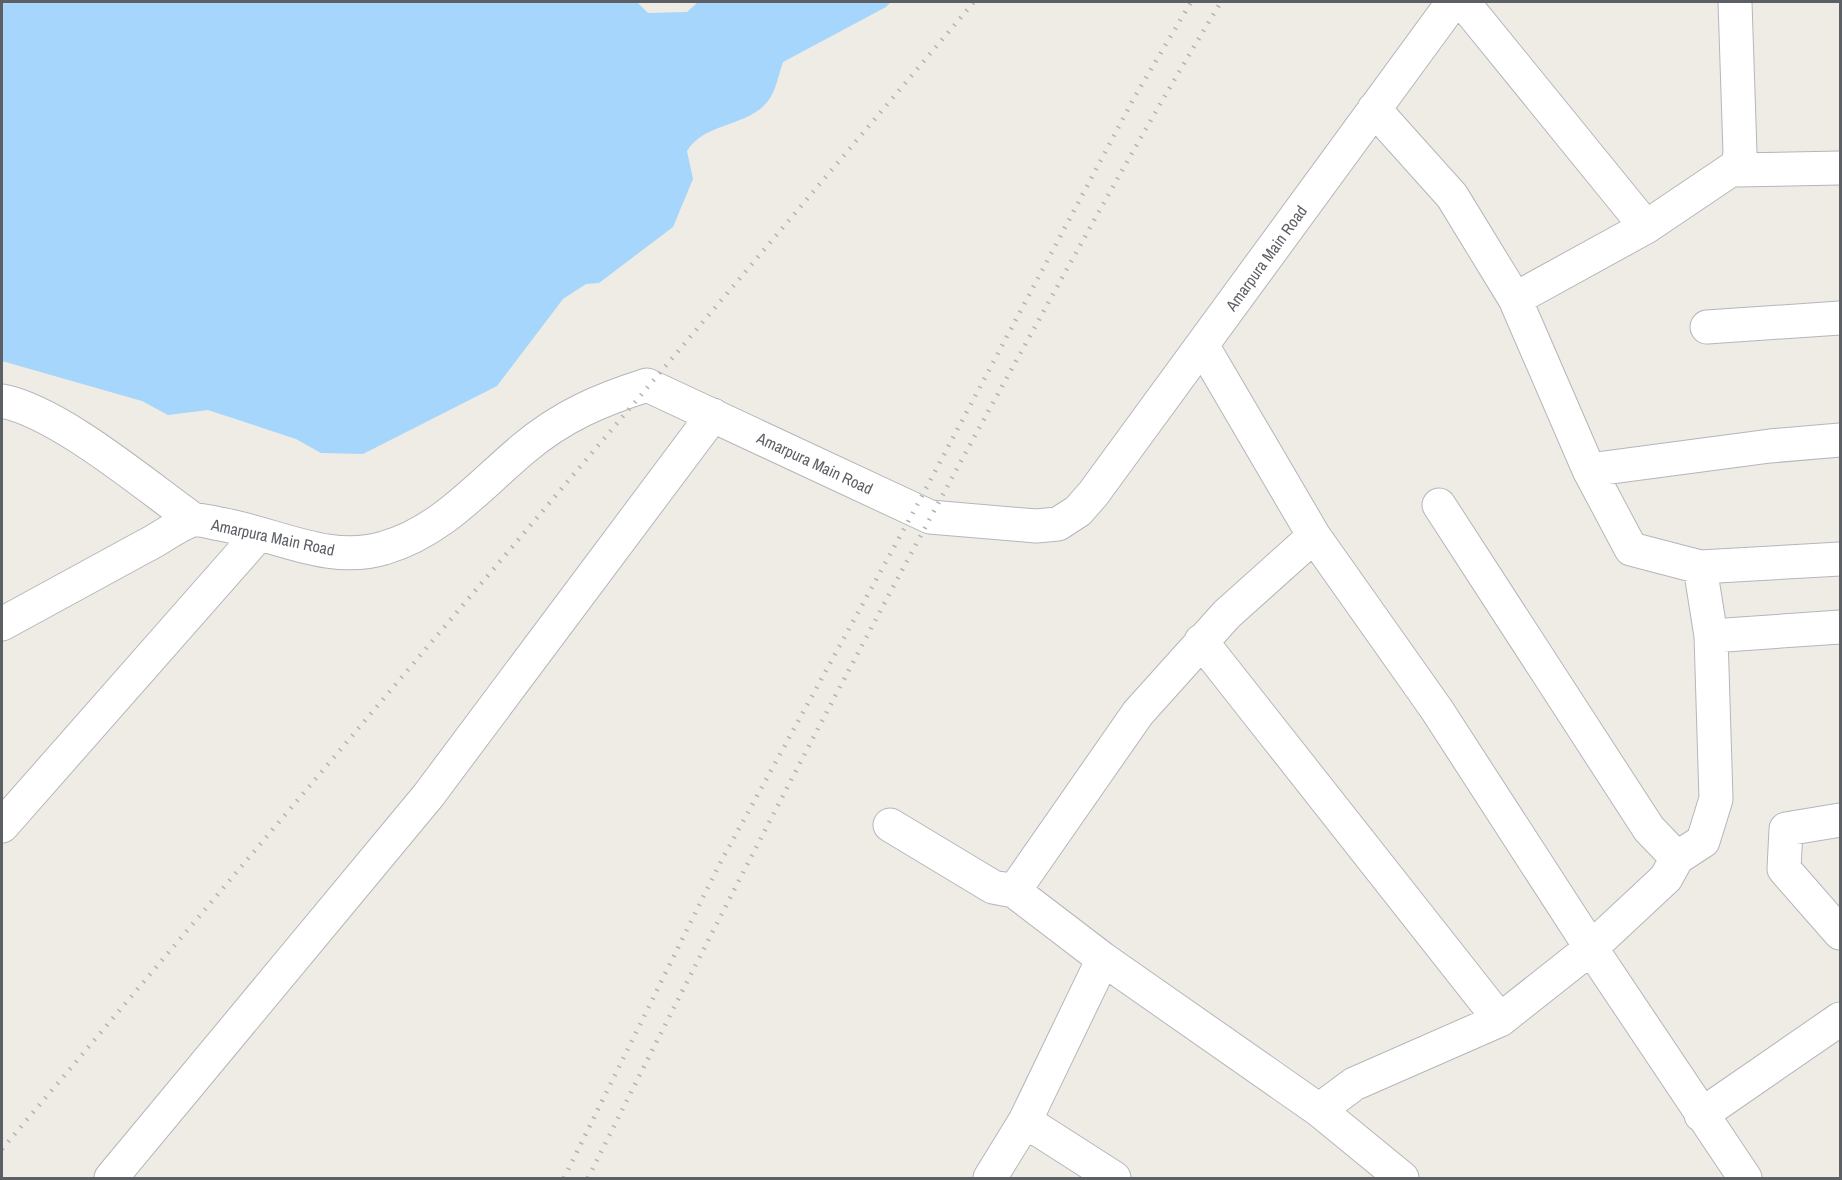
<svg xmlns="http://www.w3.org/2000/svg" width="1842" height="1180" viewBox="0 0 1842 1180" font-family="'Archivo Narrow',sans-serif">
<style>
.water{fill:#a6d6fc}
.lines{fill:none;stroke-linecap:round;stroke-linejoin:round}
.minor-casing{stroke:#b4b6bb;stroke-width:35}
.minor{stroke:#fff;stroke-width:33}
.rail{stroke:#b3b3b4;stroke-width:4.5;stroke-dasharray:1.5 8;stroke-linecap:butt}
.labels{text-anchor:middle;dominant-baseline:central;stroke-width:4.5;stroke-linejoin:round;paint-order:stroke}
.street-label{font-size:16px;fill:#5c5f64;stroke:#fff}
</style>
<rect width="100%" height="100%" fill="#eeece4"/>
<path class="water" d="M2 2H637L648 13 687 12 698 2H891L886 7 783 62C779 73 776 91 768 101 748 127 705 122 687 151L693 179 673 227 599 283 586 284 563 299 497 386 363 454 321 453 296 439 208 410 168 415 142 401 2 361Z"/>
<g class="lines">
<g class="minor-casing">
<path id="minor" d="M1463 2 1646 227
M1734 170 1840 168
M1515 299 1646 227 1738 165 1740 153 1735 2
M1707 327 1840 318
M1202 345 1314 536 1437 710 1591 948 1745 1178
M2 401C59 412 145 485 194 520
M1589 470 1770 446 1840 440
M1439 505 1649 829 1677 858
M1700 567 1840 559
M2 624C49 598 97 572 145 546 160 539 178 524 193 520 201 519 213 523 220 524 274 533 329 565 384 548 441 532 480 485 523 449 562 416 600 400 647 385L930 517 1036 526 1058 524 1078 511 1093 494 1453 2
M1711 636 1840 627
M1201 641 1500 1020
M1840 820 1786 829 1784 869 1840 933
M890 825 993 887 1014 891 1103 959 1319 1110 1402 1178
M2 826 259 534
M1014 891 1138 713 1227 614 1314 536
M1319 1110 1354 1084 1500 1020 1591 948 1666 878 1677 858 1703 841 1716 799 1711 636 1700 567 1631 549 1589 470 1515 299 1452 196 1374 109
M1701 1115 1840 1019
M1025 1121 1114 1178
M111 1178 428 796 713 415
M990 1178 1025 1121 1103 959"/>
</g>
<use href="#minor" class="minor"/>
<path class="rail" d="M2 1149 974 2
M564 1178 719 865 915 509 1134 98 1191 2
M588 1178C722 910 860 644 1005 381 1076 253 1145 126 1221 2"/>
</g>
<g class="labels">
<g class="street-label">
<text transform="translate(1266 258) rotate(-54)">Amarpura Main Road</text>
<text transform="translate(815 463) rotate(25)">Amarpura Main Road</text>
<text transform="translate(273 537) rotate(12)">Amarpura Main Road</text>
</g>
</g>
<rect width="1842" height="1180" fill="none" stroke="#5c5f64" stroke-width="6"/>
</svg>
